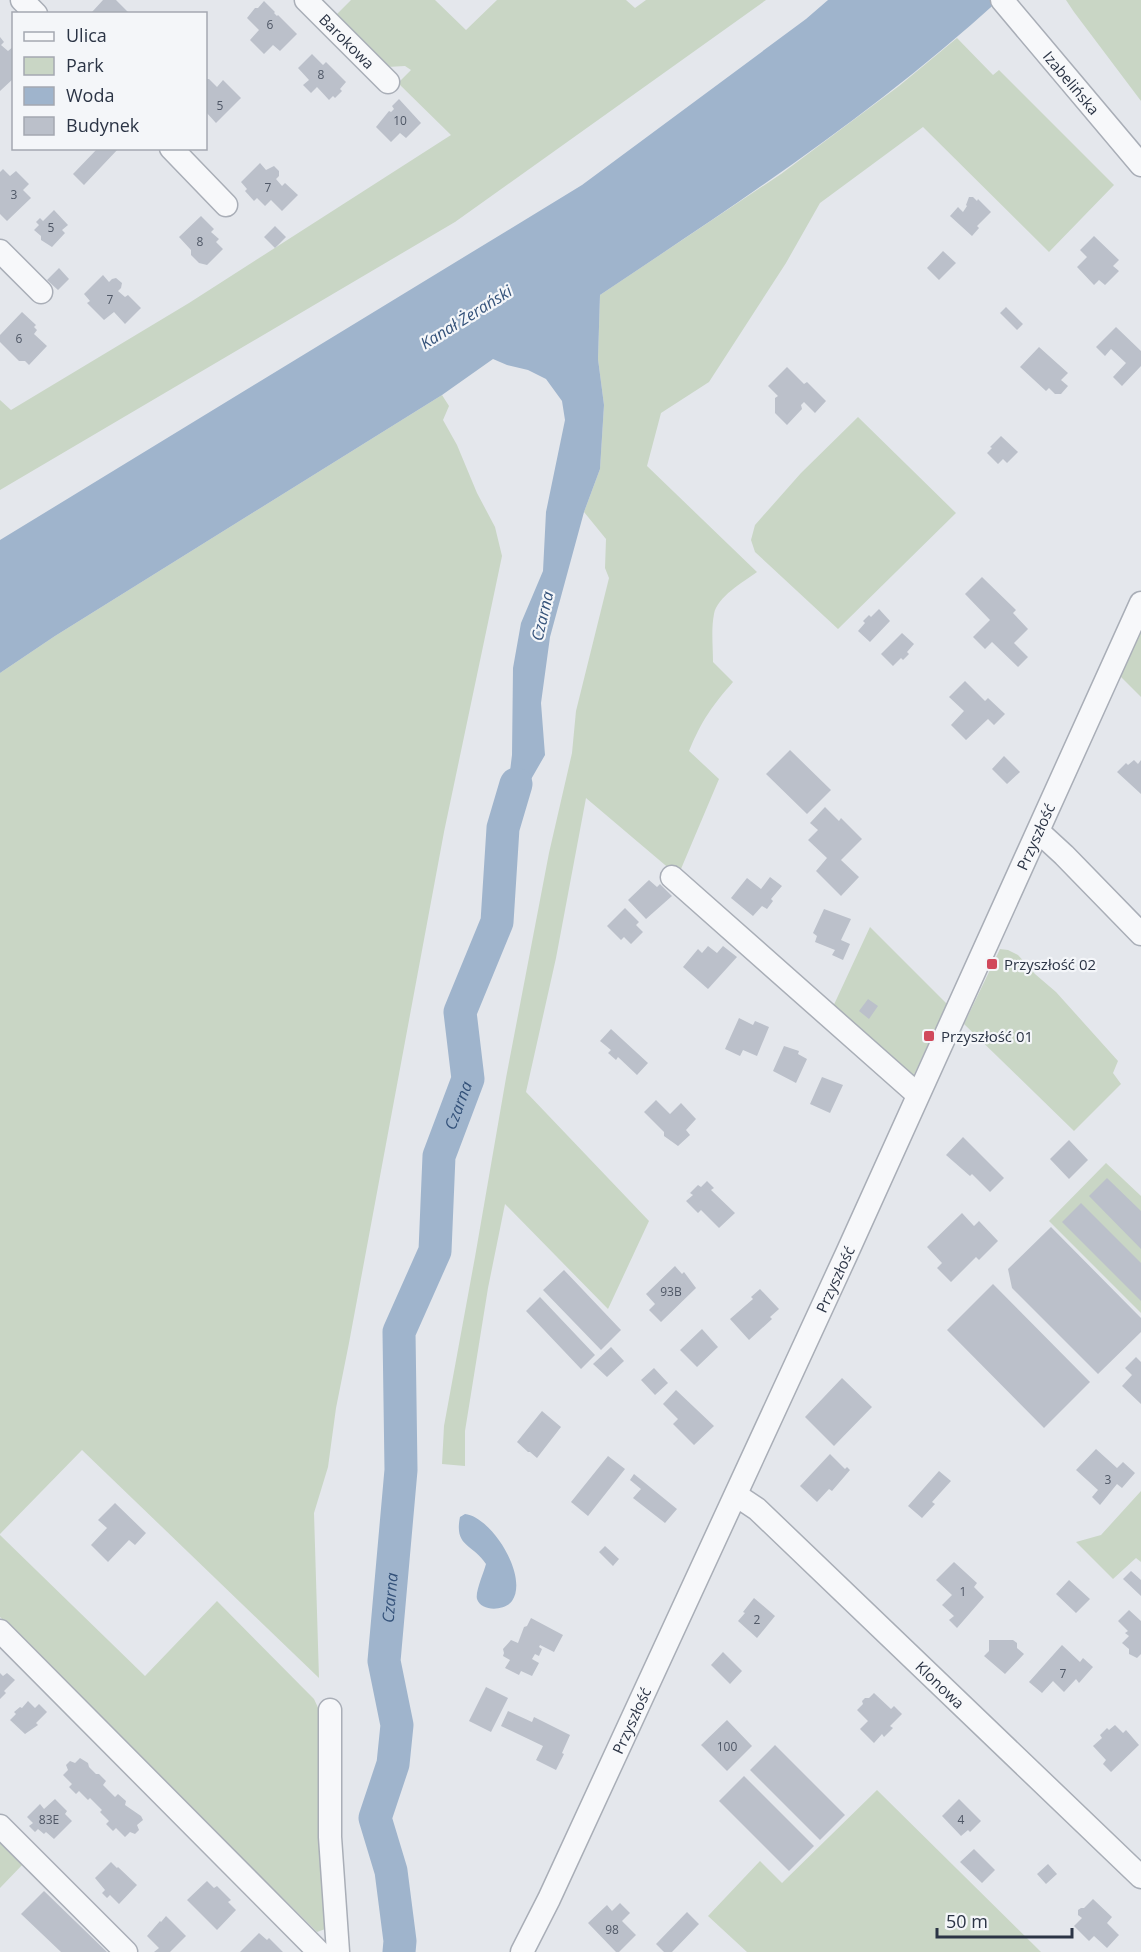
<svg xmlns="http://www.w3.org/2000/svg" width="1141" height="1952" viewBox="0 0 1141 1952" font-family="'Open Sans',sans-serif">
<style>
.green{fill:#c9d6c5}
.water{fill:#9fb4cc}
.lines{fill:none;stroke-linecap:round;stroke-linejoin:round}
.river{stroke:#9fb4cc;stroke-width:33}
.building{fill:#bbc0ca}
.minor-casing{stroke:#a9aeb7;stroke-width:25}
.minor{stroke:#f7f8fa;stroke-width:22}
.poi-dot{fill:#d1495b;stroke:#f4f6f9;stroke-width:2}
.labels{text-anchor:middle;dominant-baseline:central;stroke-width:4.5;stroke-linejoin:round;paint-order:stroke}
.number-label{font-size:12px;fill:#4f5766}
.street-label{font-size:15px;fill:#2b3445;stroke:#f4f6f9}
.poi-label{font-size:15px;fill:#2b3445;stroke:#f4f6f9;text-anchor:start}
.water-label{font-size:16px;font-style:italic;fill:#34527a;stroke:#f4f6f9}
</style>
<rect width="100%" height="100%" fill="#e4e7ec"/>
<path class="green" d="M351 0H435L466 30 497 0H626L635 8 646 0H766L455 222 0 490V400L11 410 189 303 451 135 398 83 411 70 405 66 387 67 336 15Z
M1066 0H1141V101L1074 12Z
M957 38 993 75 999 70 1114 185 1049 252 923 127 820 203 786 263 709 382 661 413 647 466 757 572C743 582 717 597 714 614 711 629 713 647 713 662L733 682C712 706 702 720 689 751L719 779 678 876 586 798 556 958 526 1092 649 1221 608 1309 505 1204 488 1288 465 1431V1466L442 1464 444 1426 475 1257 506 1078 549 853 572 753 576 711 609 578 605 568 606 539 584 512 600 469 604 405 598 359 600 295 781 174 899 86Z
M442 395 449 406 443 420 457 445 477 493 495 527 502 556 444 832 349 1343 336 1408 328 1467 314 1513 319 1678 82 1450 0 1534V673L55 636Z
M858 417 956 513 838 629 755 552 751 540 755 525 801 473Z
M1141 632V697L1120 676Z
M870 927 947 1004 911 1081 831 1011Z
M1000 949 1008 950 1018 955 1035 974 1056 992 1118 1061 1113 1073 1121 1084 1074 1131 964 1024Z
M1106 1163 1141 1196V1313L1049 1221Z
M1141 1491V1562L1136 1558 1113 1579 1076 1542 1101 1535Z
M0 1535 145 1676 217 1601 314 1699 321 1714 328 1928 317 1932 0 1617Z
M877 1790 1041 1952H747L708 1916 760 1861 782 1883Z
M0 1837 25 1862 0 1888Z"/>
<path class="water" d="M828 0H999C875 113 739 202 600 295L598 359 604 405 600 469 584 512 550 637 541 703 545 755 503 828 512 755 513 668 521 623 543 571 546 512 565 420 562 401 546 379 528 370 507 365 493 359 442 395 55 636 0 673V540L582 185 806 19Z
M465 1514C492 1517 529 1577 512 1601 505 1611 481 1612 477 1599 475 1592 484 1572 486 1564 472 1543 454 1547 460 1517Z"/>
<g class="lines">
<path class="river" id="s1" d="M399 1952 400 1941 391 1871 375 1818 393 1764 397 1725 384 1661 401 1470 399 1332 435 1251 439 1156 468 1079 460 1012 497 922 503 828 516 784"/>
</g>
<path class="building" d="M103 0H116L130 14H93L92 12Z
M264 1 275 12 274 13 277 16 278 15 297 34 280 51 273 45 264 54 250 40 259 30 247 18 255 8H258Z
M0 37 4 42 1 45 8 51 14 46V78L0 91Z
M312 54 323 65 326 62 346 82 340 89 342 91 335 98 333 96 329 100 317 87 311 93 303 85 309 80 298 68Z
M206 79H209L217 87 223 80 241 98 216 123 206 112Z
M399 99 421 123 406 138 400 133 391 142 376 127 389 111 391 112 394 109 392 106Z
M98 148H119L84 185 73 174Z
M260 163 266 170 274 166 279 171V176L276 179 282 186 285 183 298 195 282 211 271 200 265 206 257 198 254 201 245 191 247 189 241 182Z
M3 169 10 176 16 171 29 184 23 190 31 198 7 221 0 214V172Z
M969 197H973L977 201 978 199 991 212 977 226 979 228 972 236 950 216 958 207 963 212 967 206 966 205Z
M54 210 68 225 62 230 65 233 52 247 41 240V236L34 230 39 225 36 222 40 218 43 221Z
M201 216 214 229 211 232 219 239 216 242 223 249 207 265 199 263 191 255V250L179 237Z
M275 226 286 237 275 248 264 237Z
M1094 236 1119 260 1113 266 1119 271 1105 285 1099 280 1094 285 1077 267 1087 257 1080 250Z
M943 251 956 263 939 280 927 268Z
M59 268 69 279 58 290 47 280Z
M103 275 109 282 112 279 116 278 122 283 121 288 118 291 125 297 128 295 141 308 125 324 114 312 104 320 87 303 90 301 84 294Z
M1006 307 1023 324 1017 330 1000 313Z
M22 312 36 325 34 327 37 330 34 334 47 346 29 365 25 361H19L0 342V335Z
M1116 327 1141 351V366L1122 386 1113 377 1126 363 1111 349 1105 356 1096 347Z
M1039 347 1068 373 1061 380 1068 386 1061 394H1055L1049 388 1046 391 1020 367Z
M787 367 804 384 807 382 826 401 815 413 804 402 801 405 802 409 787 425 775 413V398L778 396 768 386Z
M1001 436 1018 452 1007 463 1003 459 998 464 987 453 992 448 990 447Z
M982 577 1016 610 1013 613 1028 629 1014 643 1028 657 1018 667 992 642 985 649 973 637 990 620 965 594Z
M879 609 890 621 870 642 858 631 865 623 863 621 869 615 871 617Z
M902 633 914 644 907 652 909 654 903 660 901 658 893 666 881 654Z
M965 681 985 701 988 698 1005 714 994 725 988 719 966 740 951 725 964 711 949 697Z
M790 750 831 790 807 814 766 774Z
M1004 756 1020 772 1007 784 992 769Z
M1134 760 1138 764 1141 760V794L1117 772 1126 763 1128 765Z
M825 807 839 821 841 818 862 839 841 860 859 877 841 896 816 871 827 858 808 840 818 830 810 823Z
M770 877 782 886 771 899 773 901 767 909 762 906 753 916 731 898 747 878 761 889Z
M649 880 657 887 660 884 672 896 646 919 628 900Z
M625 908 639 922 636 925 643 932 631 944 624 937 621 940 607 926Z
M824 909 851 919 841 940 850 944 843 960 832 955 835 950 815 942 817 936 813 933Z
M708 946 717 953 723 946 737 957 708 989 683 967 698 949 702 953Z
M868 999 878 1006 869 1019 859 1011Z
M739 1018 753 1025 755 1021 769 1027 757 1056 743 1050 740 1056 725 1049Z
M611 1029 648 1063 637 1075 618 1057 616 1060 608 1053 611 1050 600 1041Z
M784 1046 799 1051 798 1054 807 1059 796 1083 773 1071Z
M822 1077 843 1085 830 1113 810 1104Z
M656 1100 670 1114 681 1103 696 1119 686 1130 690 1135 678 1146 664 1136V1132L644 1112Z
M963 1137 1004 1178 990 1192 972 1174 970 1176 946 1155Z
M1069 1140 1088 1160 1069 1179 1050 1159Z
M1107 1178 1141 1211V1249L1089 1196Z
M707 1181 714 1188 711 1190 735 1213 719 1228 701 1210 698 1213 686 1201 693 1195 690 1193 698 1185 701 1187Z
M1081 1203 1141 1263V1301L1062 1222Z
M962 1213 974 1226 979 1221 998 1241 979 1260 976 1257 951 1282 937 1268 942 1263 927 1247Z
M1051 1227 1141 1318V1332L1098 1374 1012 1288 1008 1269Z
M675 1266 682 1274 684 1272 696 1288 661 1322 649 1310 655 1304 646 1294Z
M564 1270 621 1330 601 1350 543 1290Z
M993 1284 1090 1382 1044 1428 947 1330Z
M760 1289 779 1309 770 1317 772 1319 749 1340 730 1319 753 1299 751 1297Z
M540 1297 595 1355 581 1369 526 1311Z
M702 1329 718 1347 697 1367 680 1350Z
M611 1347 624 1361 607 1377 593 1364Z
M1136 1357 1141 1362V1404L1122 1386 1132 1375 1125 1368Z
M654 1368 668 1383 655 1395 641 1380Z
M842 1378 872 1407 834 1446 805 1417Z
M676 1390 714 1426 694 1445 673 1424 678 1419 663 1404Z
M542 1411 561 1427 537 1458 530 1452H528L517 1442Z
M1096 1449 1117 1468 1123 1462 1135 1473 1122 1488 1117 1484 1100 1505 1092 1497 1098 1490 1076 1470Z
M830 1454 845 1469 847 1467 850 1470 832 1491 829 1489 817 1502 800 1486Z
M608 1456 625 1469 588 1516 571 1502Z
M939 1471 951 1481 932 1502 935 1504 922 1518 908 1506Z
M634 1474 677 1509 665 1523 633 1498 641 1489 630 1480Z
M115 1503 146 1533 135 1545 129 1540 108 1562 91 1545 107 1528 98 1520Z
M605 1546 619 1559 613 1566 599 1552Z
M954 1562 977 1583 974 1587 984 1597 957 1628 949 1620 954 1616 942 1605 952 1595 936 1580Z
M1131 1571 1141 1580V1596L1123 1579Z
M1069 1580 1090 1599 1076 1613 1056 1594Z
M754 1598 775 1616 757 1638 738 1621 745 1613 743 1612Z
M1129 1610 1141 1621V1654L1137 1658 1129 1654V1649L1122 1643 1129 1636 1125 1633 1128 1631 1118 1621Z
M531 1618 563 1635 554 1652 540 1645 539 1647 542 1649 539 1656 535 1654 532 1659 539 1663 532 1676 521 1671 519 1675 505 1668 510 1660 503 1656 504 1653 503 1649 511 1640 518 1643 524 1627 527 1626Z
M989 1640H1013L1017 1643V1648L1024 1654 1005 1674 984 1656 989 1651Z
M1062 1645 1080 1662 1083 1658 1093 1667 1079 1683 1076 1679 1064 1692 1053 1681 1042 1693 1029 1682Z
M723 1652 742 1671 730 1684 711 1665Z
M0 1673 3 1676 7 1673 15 1680 4 1691 6 1693 0 1699Z
M486 1687 508 1698 491 1732 469 1721Z
M874 1693 891 1709 894 1706 902 1714 890 1726 893 1728 884 1737 882 1734 874 1743 860 1729 868 1721 857 1710 863 1704 862 1701 865 1698H869Z
M28 1701 35 1708 39 1704 47 1712 36 1723 38 1725 25 1734 10 1720 16 1714 14 1712 20 1707 22 1708Z
M508 1711 532 1722 534 1717 570 1735 562 1753 564 1754 556 1770 536 1760 543 1746 501 1726Z
M727 1720 752 1746 727 1771 701 1745Z
M1115 1725 1123 1733 1126 1730 1139 1745 1111 1772 1103 1764 1106 1760 1093 1746 1102 1738 1100 1735 1107 1728 1109 1730Z
M775 1745 845 1815 820 1840 750 1770Z
M80 1758 88 1763 89 1767 96 1774H99L106 1781 103 1785 115 1797 118 1794 126 1801 125 1805 141 1816 143 1820 137 1825 139 1830 135 1834 130 1832 125 1837 116 1828 113 1831 106 1824 109 1821 100 1812 102 1810 90 1798 88 1800 79 1791 76 1794 69 1787 72 1784 63 1775 68 1770 66 1765 70 1761 75 1763Z
M744 1776 814 1846 789 1871 719 1801Z
M55 1799 67 1811 65 1814 72 1821 54 1839 46 1832 44 1834 38 1829 35 1832 29 1826 33 1823 27 1817 40 1804 44 1809Z
M959 1799 981 1821 970 1832 968 1830 961 1836 942 1816Z
M974 1849 995 1870 982 1883 960 1862Z
M111 1862 117 1868 118 1867 137 1885 119 1904 110 1895 107 1898 102 1893 105 1890 95 1878Z
M1048 1864 1057 1874 1046 1884 1037 1874Z
M207 1881 214 1888 217 1886 231 1900 228 1902 236 1910 217 1930 187 1900Z
M44 1891 107 1952H61L21 1914Z
M1093 1899 1112 1917 1107 1923 1119 1935 1107 1948 1094 1936 1089 1941 1074 1926 1082 1918 1078 1915V1910L1081 1908H1084Z
M620 1903 630 1913 622 1921 636 1935 619 1952H616L588 1923 607 1905 612 1911Z
M687 1912 699 1924 672 1952H664L656 1944Z
M166 1916 186 1936 170 1952H154L159 1948 147 1936 160 1921 161 1922Z
M259 1933 267 1940 269 1938 283 1952H240Z"/>
<g class="lines">
<g class="minor-casing">
<g id="minor">
<path d="M22 0 36 14"/>
<path id="s2" d="M306 0 388 82"/>
<path id="s3" d="M1002 0 1141 165"/>
<path d="M171 148 226 205"/>
<path d="M0 251 41 292"/>
<path d="M1039 832 1064 855 1141 934"/>
<path d="M672 877 917 1094"/>
<path id="s4" d="M736 1495 757 1509 1141 1877"/>
<path d="M0 1631 319 1952"/>
<path d="M330 1710V1837L338 1952"/>
<path d="M0 1826 126 1952"/>
<path id="s5" d="M522 1952 549 1899 847 1253 1141 603"/>
</g>
</g>
<use href="#minor" class="minor"/>
</g>
<g class="poi-dot">
<rect x="986" y="958" width="12" height="12" rx="3"/>
<rect x="923" y="1030" width="12" height="12" rx="3"/>
</g>
<g class="labels">
<g class="number-label">
<text x="270" y="24">6</text>
<text x="321" y="74">8</text>
<text x="220" y="105">5</text>
<text x="400" y="120">10</text>
<text x="268" y="187">7</text>
<text x="14" y="194">3</text>
<text x="51" y="227">5</text>
<text x="200" y="241">8</text>
<text x="110" y="299">7</text>
<text x="19" y="338">6</text>
<text x="671" y="1291">93B</text>
<text x="1108" y="1479">3</text>
<text x="963" y="1591">1</text>
<text x="757" y="1619">2</text>
<text x="1063" y="1673">7</text>
<text x="727" y="1746">100</text>
<text x="49" y="1819">83E</text>
<text x="961" y="1819">4</text>
<text x="612" y="1929">98</text>
</g>
<g class="street-label">
<text stroke="none"><textPath href="#s2" startOffset="58">Barokowa</textPath></text>
<text stroke="none"><textPath href="#s3" startOffset="108">Izabelińska</textPath></text>
<text stroke="none"><textPath href="#s5" startOffset="1228">Przyszłość</textPath></text>
<text stroke="none"><textPath href="#s5" startOffset="742">Przyszłość</textPath></text>
<text stroke="none"><textPath href="#s4" startOffset="279">Klonowa</textPath></text>
<text stroke="none"><textPath href="#s5" startOffset="256">Przyszłość</textPath></text>
</g>
<g class="poi-label">
<text x="1004" y="964">Przyszłość 02</text>
<text x="941" y="1036">Przyszłość 01</text>
</g>
<g class="water-label">
<text transform="translate(466 317) rotate(-32)">Kanał Żerański</text>
<text transform="translate(542 616) rotate(-77)">Czarna</text>
<text stroke="none"><textPath href="#s1" startOffset="866">Czarna</textPath></text>
<text stroke="none"><textPath href="#s1" startOffset="362">Czarna</textPath></text>
</g>
</g>
<rect x="12" y="12" width="195" height="138" fill="#f4f6f9" stroke="#a4a8b1" stroke-width="1.5"/>
<rect x="24" y="32" width="30" height="9" fill="#f7f8fa" stroke="#a4a8b1" stroke-width="1.5"/>
<text x="66" y="42" font-size="18" fill="#2b3445">Ulica</text>
<rect x="24" y="57" width="30" height="18" fill="#c9d6c5" stroke="#a4a8b1" stroke-width="1.5"/>
<text x="66" y="72" font-size="18" fill="#2b3445">Park</text>
<rect x="24" y="87" width="30" height="18" fill="#9fb4cc" stroke="#a4a8b1" stroke-width="1.5"/>
<text x="66" y="102" font-size="18" fill="#2b3445">Woda</text>
<rect x="24" y="117" width="30" height="18" fill="#bbc0ca" stroke="#a4a8b1" stroke-width="1.5"/>
<text x="66" y="132" font-size="18" fill="#2b3445">Budynek</text>
<path d="M937 1928v9h135v-9" fill="none" stroke="#2b3445" stroke-width="3"/>
<text x="946" y="1928" font-size="18" fill="#2b3445" stroke="#f4f6f9" stroke-width="4.5" paint-order="stroke">50 m</text>
</svg>
